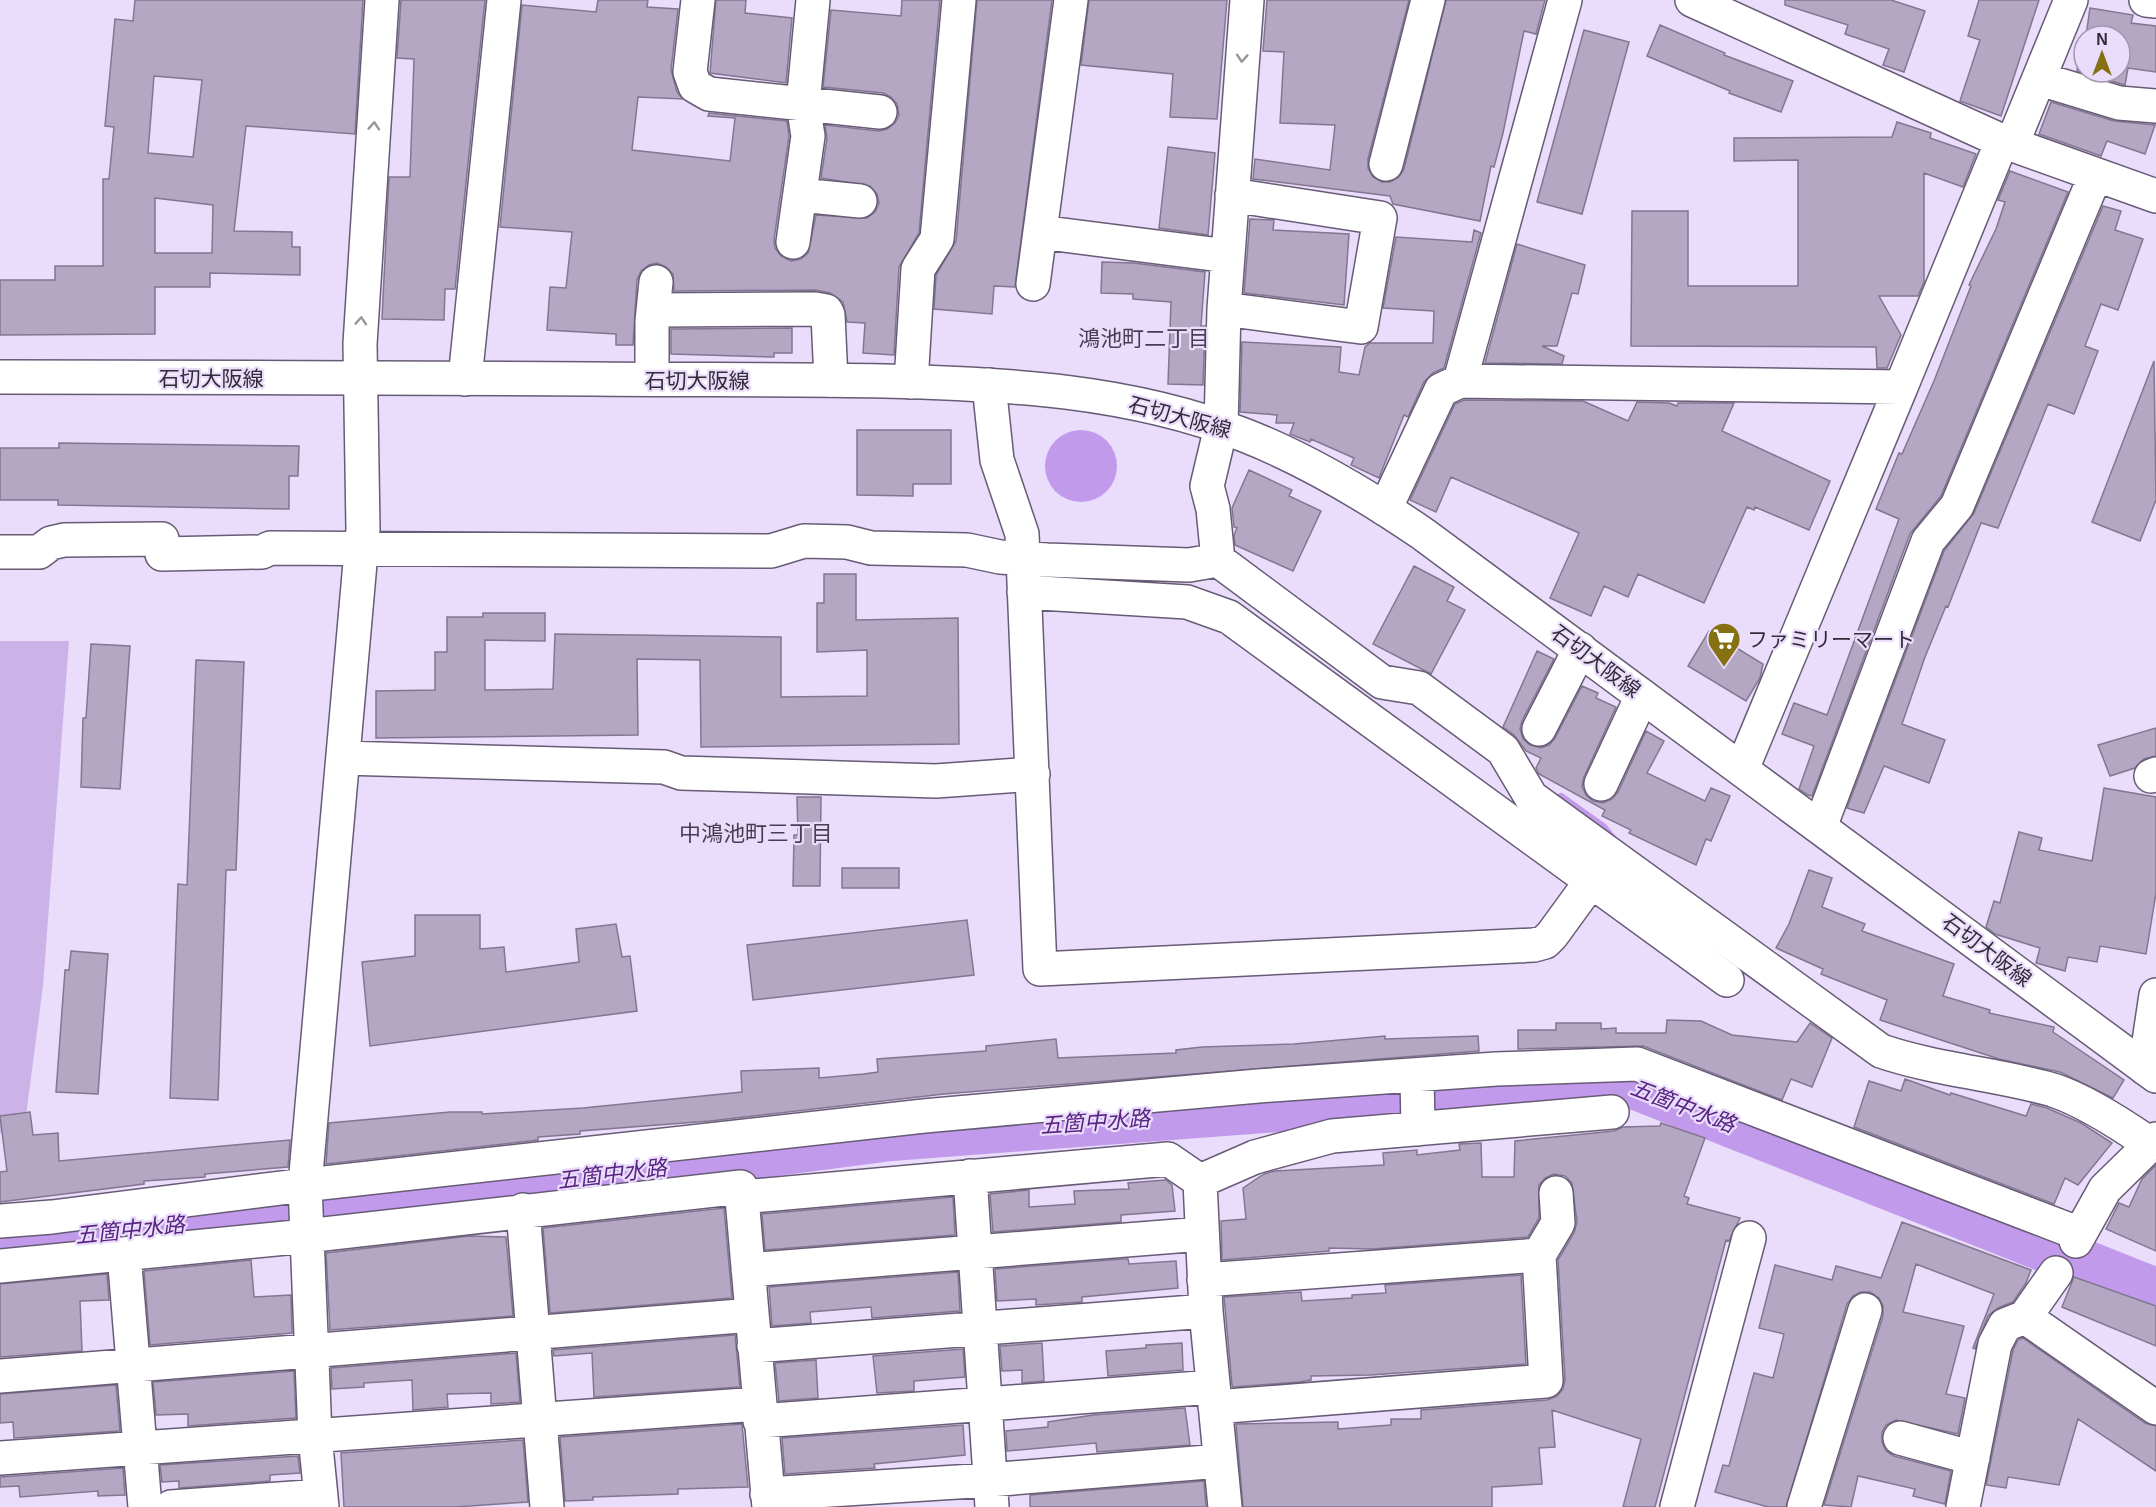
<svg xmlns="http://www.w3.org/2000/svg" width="2156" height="1507" viewBox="0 0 2156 1507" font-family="Helvetica,'Noto Sans JP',sans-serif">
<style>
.green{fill:#cbb2e7}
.water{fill:#c29aeb}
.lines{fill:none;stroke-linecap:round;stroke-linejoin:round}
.stream{stroke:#c29aeb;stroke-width:8}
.river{stroke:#c29aeb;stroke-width:48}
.building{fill:#b4a7c4;stroke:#837691;stroke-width:1.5;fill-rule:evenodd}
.minor-casing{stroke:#675b75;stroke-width:36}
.major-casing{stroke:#675b75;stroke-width:36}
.minor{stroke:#fff;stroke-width:33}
.major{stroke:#fff;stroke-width:33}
.oneway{stroke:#98969c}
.labels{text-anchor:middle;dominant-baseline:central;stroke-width:4.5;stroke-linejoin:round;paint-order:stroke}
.street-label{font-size:21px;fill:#322c38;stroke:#eadcfb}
.poi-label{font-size:21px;fill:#322c38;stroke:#eadcfb;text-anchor:start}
.neighbourhood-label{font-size:22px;fill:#493d55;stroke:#eadcfb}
.water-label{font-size:22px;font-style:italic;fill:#592482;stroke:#eadcfb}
</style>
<rect width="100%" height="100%" fill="#eadcfb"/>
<path class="green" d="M0 641H69L43 986 24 1131 0 1133Z"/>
<path class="water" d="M1045 466a36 36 0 1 1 72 0a36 36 0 1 1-72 0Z"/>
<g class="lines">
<path class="stream" d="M1561 797 1603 827 1612 838"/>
<path class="river" d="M0 1243 333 1210 891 1137 1626 1082 2156 1292"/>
</g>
<path class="building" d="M135 0H363L355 134 246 126 234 231 292 232V247H300V275L210 273V287H155V334L0 335V280H55V266H103V179H109L114 127 105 126 115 19 133 21ZM154 76 202 80 193 157 148 153ZM155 198 213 205 212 253H155Z
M401 0H485L455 289H445L444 320 382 319 389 177H410L414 59 397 58Z
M598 0H648L647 7 678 9 671 70 677 92 683 99 638 97 632 150 730 161 735 118 708 116 709 113 787 121 789 136 774 240 775 248 781 256 791 261 801 259 808 253 816 215 867 218 875 212 879 203 877 194 870 186 821 178 827 138 825 125 879 131 887 129 895 123 899 115 897 104 891 97 883 93 823 87 831 10 901 16 902 0H940L919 233 899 267 894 355 863 353 865 323 847 322 843 302 830 293 815 290 674 291 673 274 666 267 657 263 649 265 641 271 637 280 633 345H616V334L547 330 550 287 566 288 572 232 500 227 522 5 596 12Z
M716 0H746L745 13 792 18 786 83 710 73Z
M977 0H1052L1015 287 994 286 992 314 934 309 936 275 956 241Z
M1089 0H1227L1217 119 1170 117 1173 74 1081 65Z
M1267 0H1409L1368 159V168L1373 177 1382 182H1390L1399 177 1404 169 1446 0H1545L1536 34 1524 31 1503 133 1494 167 1491 166 1480 221 1393 204 1390 196 1253 179 1255 159 1330 170 1335 125 1280 123 1284 52 1263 51Z
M1785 0H1891L1925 11 1904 72 1883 65 1889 49 1845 34 1848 25 1785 5Z
M1979 0H2039L2001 116 1960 101 1980 40 1968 36Z
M2090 8 2133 15 2131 23 2156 26V72L2128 68 2125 85 2077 71 2079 53 2083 54 2084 46V72H2120V36H2086Z
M1660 25 1725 53 1724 55 1793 81 1781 112 1729 93 1730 91 1647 56Z
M1584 30 1629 42 1582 214 1537 202Z
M2051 102 2114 121 2155 125 2145 154 2107 141 2101 156 2039 134Z
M1897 122 1931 133 1930 138 1976 154 1963 187 1924 173V282L1918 296H1879L1901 335 1887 368H1877L1876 347 1631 346 1632 211H1688V286H1798V160L1734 161V138L1892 137Z
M1168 147 1215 153 1208 235 1159 228Z
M2010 171 2068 192 1941 496 1910 534 1812 796 1808 795 1799 789 1814 746 1782 734 1794 703 1827 715 1899 519 1876 509 1899 453 1902 454 1934 381 1971 286 1969 285 1996 229 2005 202 1998 200Z
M2103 206 2121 211 2115 230 2143 239 2118 310 2101 304 2085 346 2098 351 2074 414 2048 404 1998 528 1981 523 1948 607 1946 606 1925 657 1902 724 1945 740 1929 783 1884 766 1864 813 1847 808 1944 551 1974 513Z
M1250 219 1274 220 1273 230 1349 234 1344 305 1244 293Z
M1474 230 1481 233 1444 368 1433 373 1424 382 1408 417 1404 415 1379 478 1351 465 1354 458 1311 439 1310 442 1290 434 1294 423H1276L1277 415 1240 412 1242 342 1341 347 1339 372 1359 375 1365 347 1370 343H1433L1434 311 1383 308 1396 237 1472 242Z
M1517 244 1585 265 1578 294 1572 293 1557 346H1542L1564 356 1562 364 1485 363Z
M1102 262 1134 263 1205 272 1201 326H1205L1203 385 1168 384 1171 302 1133 299V294L1101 293Z
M792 328V353H774V357L671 354V329Z
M2154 361 2156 500 2140 541 2092 522Z
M1464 400 1583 401 1628 421 1637 402 1669 403 1677 406 1678 403H1734L1722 431 1830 481 1809 530 1755 507 1754 510 1747 507 1704 603 1638 574 1628 597 1604 586 1591 616 1550 598 1579 533 1451 477 1436 512 1410 500 1455 404Z
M857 430H951V484H913V496L857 495Z
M59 443 299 446 298 476H289V509L58 505V500H0V448H59Z
M1249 470 1292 490 1289 496 1321 511 1293 571 1235 545 1234 535 1237 528 1234 527 1232 508Z
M1414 566 1454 587 1447 601 1465 610 1431 674 1373 644Z
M824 574H856V620L958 618 959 744 701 747 700 660 637 659 638 735 376 738V691L435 690V652H447V617H483V613H545V641L485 640V690L553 689 555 634 781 637V697L867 696V650L817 652V603H824Z
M1709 631 1763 664 1760 678 1746 701 1688 666Z
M91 644 130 646 120 789 81 787 83 718H86Z
M1537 651 1554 659 1522 721 1520 729 1523 739 1530 745 1541 748 1549 745 1555 738 1582 686 1598 693 1596 698 1616 707 1584 777 1582 786 1586 795 1593 801 1603 803 1612 799 1618 792 1646 731 1664 741 1647 773 1705 801 1711 788 1730 796 1711 841 1706 839 1696 865 1629 833 1631 830 1602 816 1605 810 1539 774 1536 768 1541 758 1526 751 1514 735 1503 727Z
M196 660 244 662 236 870H226L218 1100 170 1098 178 884 187 885Z
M2156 728V756L2144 759 2135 768 2110 776 2098 745Z
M2104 788 2156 797V893L2146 954 2100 946 2097 962 2068 957 2065 971 2036 963 2040 948 1995 934 1986 927 1994 901 2000 903 2019 832 2042 838 2039 850 2092 861Z
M797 797H821L820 886H793L794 835H798Z
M842 868H899V888H842Z
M1809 870 1832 878 1822 907 1865 924 1862 931 1954 964 1943 996 1990 1010 1989 1013 2054 1027 2053 1032 2124 1080 2113 1098 2060 1072 1999 1059 1880 1020 1887 1000 1821 974 1823 969 1776 948 1789 924Z
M415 915H480V949L504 947 506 972 579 962 576 929 616 924 622 957 630 956 637 1011 370 1046 362 962 415 956Z
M967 920 974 975 753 1000 747 945Z
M71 951 108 954 98 1094 56 1092 65 970H69Z
M1667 1020 1701 1021 1732 1035 1797 1042 1810 1023 1832 1038 1812 1087 1791 1079 1782 1100 1643 1046 1518 1049V1030H1556V1023H1601V1029L1616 1028V1033H1666Z
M1385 1036V1039L1478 1036 1479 1051 944 1094 710 1121 580 1131V1134L538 1137V1140L326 1164 329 1123 450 1112H482V1114L583 1108 742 1092 741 1071 819 1068V1078L864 1074 878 1072 877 1059 986 1051V1046L1056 1039 1058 1058 1176 1053V1050L1202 1047 1294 1044Z
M1905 1079 1950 1095 1951 1093 2026 1116 2031 1104 2047 1108 2081 1123 2112 1143 2078 1185 2065 1178 2054 1204 1854 1127 1869 1081 1901 1091Z
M30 1112 33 1135 58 1133 59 1161 290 1140 288 1167 205 1174V1177L144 1181V1184L0 1202V1172L7 1171 0 1116Z
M1661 1123 1705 1138 1684 1196 1689 1198 1687 1204 1740 1218 1729 1241 1726 1240 1655 1507H1623L1641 1439 1552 1410 1555 1447 1539 1448 1542 1484 1492 1487V1507H1243L1236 1424 1338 1422V1429L1391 1425V1419H1421V1410L1547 1400 1557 1396 1563 1389 1565 1380 1558 1260 1574 1233 1577 1222 1572 1183 1565 1176 1554 1174 1545 1178 1539 1185V1218L1528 1237 1373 1249 1329 1248V1251L1222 1260 1221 1221 1246 1219 1243 1188 1264 1174 1275 1171 1384 1165 1383 1153 1417 1150V1155L1460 1150 1459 1144 1481 1143 1482 1177H1514L1515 1141 1614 1131 1623 1127 1660 1126Z
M2156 1165V1251L2106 1229 2119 1203 2129 1207 2142 1179Z
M1166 1180 1172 1185 1175 1211 1121 1215V1222L993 1232 990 1194 1029 1190V1207L1075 1204 1074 1191 1129 1189 1128 1183Z
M953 1197 955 1235 765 1250 762 1214Z
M724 1208 732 1298 550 1313 543 1228Z
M1902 1222 2031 1270 2026 1283 2013 1302 1998 1308 1988 1316 1975 1349 1973 1348 1994 1294 1916 1264 1903 1312 1964 1326 1946 1394 1965 1398 1958 1434 1896 1420 1886 1425 1882 1432V1442L1886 1451 1894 1456 1951 1471 1945 1504 1913 1496 1915 1489 1858 1476 1851 1507 1824 1505 1883 1316V1306L1879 1298 1870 1292H1861L1853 1296 1847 1304 1786 1507H1768L1715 1492 1723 1465 1729 1466 1754 1373 1773 1378 1784 1334 1759 1328 1775 1265 1832 1280 1836 1266 1881 1278Z
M469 1236 506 1237 513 1316 330 1330 326 1253Z
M1122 1259H1128L1129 1264 1176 1261 1178 1288 1082 1297V1302L1036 1305V1299L997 1301 995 1269Z
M251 1260 254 1297 291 1295 292 1333 150 1345 144 1271Z
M958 1272 960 1311 872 1318 871 1307 810 1312 811 1323 772 1326 769 1287Z
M107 1274 109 1300 80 1301 82 1351 0 1357V1284Z
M1521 1275 1526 1364 1370 1375 1311 1376V1380L1299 1382 1233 1387 1232 1385 1224 1297 1301 1292 1302 1301 1352 1298V1295L1386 1293 1385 1285Z
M2074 1277 2156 1306V1346L2062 1307Z
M735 1335 740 1387 594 1397 592 1353 554 1356 553 1350Z
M2023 1338 2145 1423 2156 1426V1471L2078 1419 2059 1485 2008 1477 2006 1488 1986 1485 2013 1350 2018 1340Z
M1042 1343 1044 1381 1022 1383V1370L1002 1371 1000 1346Z
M1182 1343 1183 1370 1108 1376 1106 1351 1146 1348V1345Z
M963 1349 965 1377 914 1381V1391L877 1393 873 1356Z
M516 1353 520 1402 491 1404V1393L447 1394 448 1407 413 1410 412 1380 364 1383V1387L332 1389 331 1368Z
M816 1360 818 1398 779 1401 775 1363Z
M294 1371 296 1418 188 1426V1414L156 1415 153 1382Z
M116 1385 120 1431 14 1438 13 1422 0 1423V1394Z
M1185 1408 1190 1445 1097 1452 1096 1443 1007 1451 1006 1431 1048 1427V1422L1093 1415Z
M742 1424 748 1487 678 1489V1494L593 1497V1500L565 1501 560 1437Z
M963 1425 965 1455 874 1464 875 1468 785 1474 782 1438Z
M523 1440 528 1502 455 1507H344L341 1453Z
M298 1456 300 1473 270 1475V1481L179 1488V1481L162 1482 160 1465Z
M123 1468 125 1495 98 1496V1491L20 1497 19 1486 0 1487V1477Z
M1204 1481 1206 1507H1030V1495Z"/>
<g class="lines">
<g class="minor-casing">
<path id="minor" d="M698 0 690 72 695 86 709 94 880 112
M1565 0 1460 381 1901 387 2002 141
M1692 0 2002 141 2156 196
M2146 0 2156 1
M2040 79 2119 103 2156 106
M2012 144 2071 0
M1386 164 1428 0
M800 195 860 201
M1040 232 1228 256
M793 242 808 136 803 104 813 0
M1033 284 1071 0
M1224 309 1361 327 1380 218 1232 195
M652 321 656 282
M465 379 504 0
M652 379V321L659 310 815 309 826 311 828 315 831 380
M911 382 918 269 937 239 959 0
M989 385 997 460 1022 534 1040 969 1534 945 1545 942 1552 935 1592 880
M1385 509 1441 390 1460 381
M0 552H39L51 543 64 540 162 539V554L262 552 270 548 771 551 804 541 847 542 871 548 967 550 1000 557 1047 560 1189 565 1218 560 1382 682 1419 688 1503 750 1531 797 1881 1051C1937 1070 1997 1074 2053 1090 2083 1100 2124 1126 2150 1144
M1218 560 1213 509 1207 486 1221 427 1224 309 1247 0
M1024 592 1187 602 1229 617 1727 980
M1539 729 1580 649
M343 758 664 767 681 773 936 781 1033 774
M1742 769 1901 387
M2151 776 2156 774
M1601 784 1642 696
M1820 827 1928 541 1957 506 2095 176
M2145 1068 2156 995
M1417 1075 1418 1129
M970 1176 992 1507
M1200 1181 1255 1157 1332 1136 1612 1112
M1200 1181 1206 1311 1225 1507
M742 1197 1168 1159 1200 1181
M523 1210 547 1507
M0 1221 52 1217 305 1185 924 1116 1258 1086 1496 1069 1637 1064 2080 1234
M2076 1241 2105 1189 2156 1139
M124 1254 145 1507
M1539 1255 1558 1223 1556 1193
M0 1266 306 1236 741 1187 769 1507
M748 1270 1202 1234
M1204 1280 1539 1255 1546 1381 1215 1407
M2025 1317 2156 1408
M754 1346 1206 1311
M0 1376 752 1315
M760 1421 1213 1387
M1900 1438 1973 1458
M0 1458 759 1404
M767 1494 989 1480 1220 1461
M171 1507 321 1496
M322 1507 315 1436 305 1185 363 529 360 344 382 0
M1677 1507 1749 1238
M1804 1507 1865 1310
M1963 1507 1995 1344 2005 1325 2025 1317 2056 1273"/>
</g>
<g class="major-casing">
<path id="major" d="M0 377C197 377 395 378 592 379 690 380 787 379 884 381 1006 384 1129 390 1244 435 1308 460 1366 495 1423 534L2156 1076"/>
</g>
<use href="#minor" class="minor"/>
<use href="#major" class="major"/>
</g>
<defs><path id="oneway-chevron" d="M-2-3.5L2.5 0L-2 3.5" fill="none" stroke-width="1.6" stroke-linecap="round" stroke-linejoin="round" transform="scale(1.5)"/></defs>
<g class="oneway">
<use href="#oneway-chevron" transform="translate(1242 58) rotate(94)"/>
<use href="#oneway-chevron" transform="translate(374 126) rotate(-86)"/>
<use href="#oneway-chevron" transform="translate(361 321) rotate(-86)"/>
</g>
<defs>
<g id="supermarket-pin" transform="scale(1.725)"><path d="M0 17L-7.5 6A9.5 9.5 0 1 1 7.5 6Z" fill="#857112" stroke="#eadcfb"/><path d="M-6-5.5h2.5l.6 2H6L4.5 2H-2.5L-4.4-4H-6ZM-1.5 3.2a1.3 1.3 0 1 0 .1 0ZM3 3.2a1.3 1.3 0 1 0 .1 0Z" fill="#fff"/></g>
</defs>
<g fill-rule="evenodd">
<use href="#supermarket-pin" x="1724" y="639"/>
</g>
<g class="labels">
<g class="street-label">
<text x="211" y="378">石切大阪線</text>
<text x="697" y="380">石切大阪線</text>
<text transform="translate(1180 417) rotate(15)">石切大阪線</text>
<text transform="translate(1596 661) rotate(37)">石切大阪線</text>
<text transform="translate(1987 950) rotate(37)">石切大阪線</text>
</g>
<g class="poi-label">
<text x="1747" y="639">ファミリーマート</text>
</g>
<g class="neighbourhood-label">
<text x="1144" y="338">鴻池町二丁目</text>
<text x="756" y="833">中鴻池町三丁目</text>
</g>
<g class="water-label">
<text transform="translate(1683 1106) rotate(21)">五箇中水路</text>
<text transform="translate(1095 1122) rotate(-4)">五箇中水路</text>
<text transform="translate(612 1174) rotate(-7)">五箇中水路</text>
<text transform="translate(130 1230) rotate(-6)">五箇中水路</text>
</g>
</g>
<g transform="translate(2102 54)"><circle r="28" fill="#eadcfb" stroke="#a096ad" stroke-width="1.5"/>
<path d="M0-4.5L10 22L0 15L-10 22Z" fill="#857112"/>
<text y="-9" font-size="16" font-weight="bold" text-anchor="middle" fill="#322c38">N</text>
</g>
</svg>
